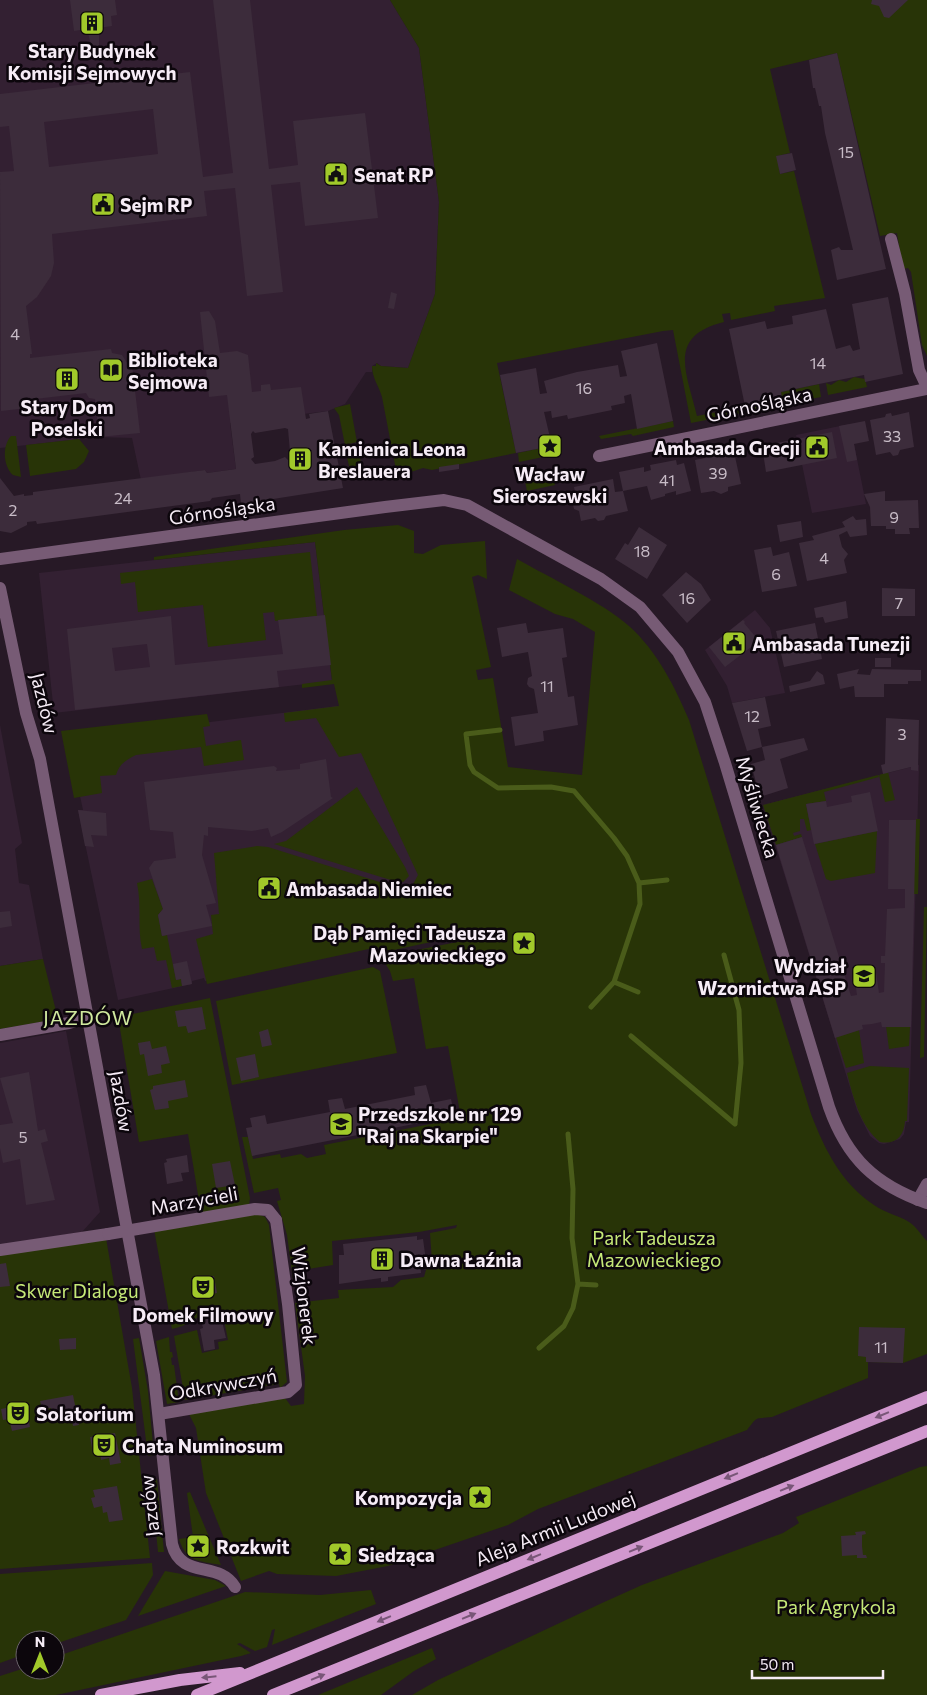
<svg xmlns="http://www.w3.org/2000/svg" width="927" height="1695" viewBox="0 0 927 1695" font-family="Commissioner,sans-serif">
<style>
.built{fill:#332032}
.green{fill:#283407}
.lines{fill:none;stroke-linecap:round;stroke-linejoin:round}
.stream{stroke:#4a5c1a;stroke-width:5}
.building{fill:#3c2c3b;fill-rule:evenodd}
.pedestrian{stroke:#775b75;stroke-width:12}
.minor{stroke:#775b75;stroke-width:12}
.tertiary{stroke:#775b75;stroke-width:12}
.primary{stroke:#d198ce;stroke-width:12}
.oneway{fill:#785677}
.labels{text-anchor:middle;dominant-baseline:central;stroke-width:5;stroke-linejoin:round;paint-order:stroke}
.number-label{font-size:16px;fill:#c8bcc7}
.poi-label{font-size:19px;font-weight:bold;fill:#f6ecf6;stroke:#0c060c;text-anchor:start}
.street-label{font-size:19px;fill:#f6ecf6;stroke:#0c060c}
.park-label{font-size:19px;fill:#c5e877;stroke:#0c060c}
.neighbourhood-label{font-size:20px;letter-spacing:1px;fill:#d0e99e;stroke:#0c060c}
</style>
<rect width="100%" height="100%" fill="#271926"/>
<path class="built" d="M0 0H390L419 48 439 202 435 294 408 368 381 366 377 363 372 366V372H366L345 404 328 411 230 423 236 469 207 473 205 470 141 480 132 438 99 437 0 448Z
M850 424 866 504 812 513 796 435Z
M315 542 332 681 54 713 39 573Z
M755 610 770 628 785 693 732 703 727 686 705 650Z
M409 697 452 930 205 981 204 978 192 981V984L118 1000 78 810H83L68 740Z
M0 725 22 843 15 849 19 883 29 885 43 959 0 966Z
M919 765 909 1122H906L904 1134 900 1139 884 1144 879 1143 870 1136 857 1110 763 805Z
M66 1031 100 1212 82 1232 0 1245V1043Z"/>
<path class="green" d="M390 0H927V356L922 345 911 272 908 268 903 269 897 233 880 236 837 53 770 69 790 153 777 156 780 174 794 171 825 298 774 306 775 311 731 320 730 313 722 314 724 322C666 336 687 373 697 416L782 399 781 392 819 384 821 397 691 423 673 330 663 331 497 363 516 453 432 470 423 468 411 472 396 470 382 397C379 386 372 378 372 366H376V363L381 366 408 368 435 294 439 202 419 48Z
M854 377 865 379 867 387 828 395 826 383 831 385 839 380 846 382Z
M350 404 357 442 345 445 339 415 334 408Z
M673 421 674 427 633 436 631 434 601 439 599 436Z
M11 436H16L21 477 13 475C3 466 2 446 11 436Z
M79 439 89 451 84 462 76 469 30 476 26 445Z
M358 447 363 474H351L345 449Z
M546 447 548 456 519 462 518 453Z
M553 475 555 485 527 491 525 481Z
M398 525 414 531V553L423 554 441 545 485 541 487 579 478 575 472 577 491 667 476 670 478 680 493 678 508 767 582 775 595 632 573 619 555 614 509 590 517 559C550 578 602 602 629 626 657 651 675 687 689 720L811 1114C825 1150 841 1183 874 1205 885 1213 898 1215 909 1222 917 1227 921 1235 927 1241V1354L903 1363 868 1362V1378L772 1417C754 1419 758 1416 747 1430L538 1509 508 1525 388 1566 336 1576 277 1574 269 1571 241 1581 206 1493 196 1428 189 1414 285 1398 291 1406 304 1404 305 1376 295 1303 339 1298 338 1290 393 1287 401 1280 424 1277 428 1263 432 1262 430 1233 456 1228 457 1225 419 1232 332 1241 333 1265 302 1270 296 1279 293 1280 287 1235 277 1201 281 1200 278 1188 254 1193 242 1137H248L253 1159 280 1154 281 1158 301 1154 307 1158 326 1154 324 1145 461 1118 448 1046 426 1049 414 978 393 981 390 971 381 957 488 936 487 930 380 953 378 947 207 984 196 939 213 934 211 915 219 914 214 853 257 846 268 847 402 889 412 886 418 875 361 753 339 757 316 718 285 722 284 713 339 706 334 684 302 688V684L332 680 315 542 154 560V557L344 530Z
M310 552 317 616 275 621 274 612 263 613 266 640 208 647 203 605 138 612 135 582 121 584 120 573Z
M207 714 210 726 203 727 206 746 241 740 244 760 204 766 201 747 136 755C126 760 119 764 116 775L100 776 102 793 74 798 61 731Z
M888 772 895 800 885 802 879 775Z
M878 775 879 777 824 792 826 801 806 804 811 830 807 831 804 819H800V831L793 833 794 836 801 834 802 837 776 845 763 805Z
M357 787 405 867 409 876 403 882 394 881 274 844 286 841Z
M916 819H920L918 894H913Z
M877 831 875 873 831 881 826 879 815 844Z
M152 879 163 909 158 915 162 936 167 935 176 980 181 979 182 986 172 988 166 960 157 961 154 947 142 949C137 927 142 907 137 883Z
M924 907H927L924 1057 920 1058Z
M43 959 58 1019 0 1029V966Z
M373 967 380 971 397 1053 232 1085 216 1001Z
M210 998 250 1198 249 1205 201 1213 188 1134 139 1142 118 1017Z
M886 1026 910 1027 909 1046 889 1049Z
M859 1030 864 1063 846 1068 836 1037Z
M870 1066 909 1068 907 1121H905C904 1136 896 1145 880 1142 861 1127 853 1098 847 1073Z
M255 1213 265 1217 269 1225 287 1382 280 1388 279 1384 185 1400 174 1336 197 1330 202 1353 219 1349 218 1342 228 1340 224 1320 214 1322 210 1312C197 1315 189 1326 172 1329L154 1229Z
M106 1238 132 1388 150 1558 0 1569V1254Z
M169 1337 170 1352H172L173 1357 171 1358 172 1365H174L179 1402 167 1404 156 1341Z
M139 1338 148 1391 154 1455 148 1456 133 1339Z
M927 1466V1695H412L438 1680 602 1603 642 1585 783 1533 799 1523 796 1517 920 1467Z
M157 1479 164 1552H158L151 1480Z
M190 1492 221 1565C199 1561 186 1562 179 1539L193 1537 187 1493Z
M152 1563 153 1575 126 1620 55 1644V1640H25V1654L0 1663V1574Z
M165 1571 215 1580 226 1586 138 1616Z
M371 1590 376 1604 272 1645 275 1629 272 1630 267 1647 255 1651 240 1643 237 1644 251 1653 241 1656 56 1695H0V1676L25 1668V1670H55V1657L245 1592 320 1595Z
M432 1648 436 1659 414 1671 381 1695H318Z"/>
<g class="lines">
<path class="stream" d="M500 730 466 734 470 765 474 772 498 788 551 787 574 791 614 838 627 856 639 883
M724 955 739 1010 741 1063 735 1124
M614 982 638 992
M591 1007 614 982 640 904 639 883 667 880
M631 1036 735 1124
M578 1284 596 1285
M539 1348 564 1326 573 1308 578 1284 572 1238 573 1189 568 1134"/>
</g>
<path class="building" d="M70 0H115L117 15 111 16 112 26 99 28V49H92L87 29 74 31Z
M213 0H250L269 169 298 165 293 121 365 113 378 218 305 226 300 182 271 185 283 292 247 296 235 188 204 191 207 216 52 234 54 263 51 276 37 297 26 306 32 354H30V358L111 349 112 353 122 355 129 366 132 365 140 433 99 437 95 399 89 398 86 393 35 399 36 401 27 402 28 408 1 411 0 172 14 171 9 126 0 127V94L190 72 203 177 233 173ZM153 109 158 154 49 167 44 122Z
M872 0H908L889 18 884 17 879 6 871 4Z
M837 53 886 269 837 280 831 250 839 247 841 250H853L825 133 821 106H819L815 88H813L809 60Z
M792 153 796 170 780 174 776 156Z
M391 292 397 294 394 309 388 308Z
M888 297 903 374 865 382 864 375 819 384 781 392 782 399 745 406 729 329 765 321 767 329 793 324 792 316 826 309 836 349 850 345 853 351 860 349 852 304Z
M209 311 215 321 220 353 237 351 248 355 252 392 261 391V385L270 384 271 390 301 387 306 419 310 418 309 414 328 411 343 488 241 504 240 494 212 498 210 501 37 524 36 521 27 522V525L11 533 0 531V478L14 496 24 494V496L33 495V492L205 470 207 473 236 469 227 395 209 397 200 312ZM285 428 288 429 290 452 293 453 294 459 288 460 285 457 275 461 255 464 251 459 254 457 251 434 253 431 255 433Z
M657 343 673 421 637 429 631 394 624 396 625 403 611 406 612 410 568 419 567 415 552 418 551 411 544 412 552 446 516 453 500 375 536 368 540 394 547 393 544 381 577 372 618 365 620 377 627 376 621 351Z
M909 412 914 447 900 450 898 455 893 456 890 452 876 455 870 420 885 417 886 414 891 413 892 416Z
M865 421 869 441 854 444 857 460 847 462 839 426Z
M832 432 837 458 766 472 762 446Z
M734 452 741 484 728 487V491L721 494 714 491 701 493 695 460Z
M676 460 677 465 684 463 691 491 676 495V491L665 494V496L651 500 647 486 623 491 619 472 644 467V472L651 470 650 465Z
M459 464V469L439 472V467Z
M613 479 615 492 623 491 628 511 606 516 604 520 598 521 595 518 581 521 579 511 574 509 572 500 576 496 574 487Z
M885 491V501L918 500 919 528H909L910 534H895V529H886V526H871L870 507 864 494Z
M853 516 856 520 866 519 867 535 850 537 847 531 839 535 842 547 848 554 844 560 847 573 807 581 799 543 814 540 812 536 845 527 842 522Z
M801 521 803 537 780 542 777 525Z
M639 527 667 545 647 579 615 559 625 543 628 545Z
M771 547 773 556 789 552 797 586 762 592 754 550Z
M686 572 701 584 711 600 687 623 662 595Z
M882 588 915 589V616H882Z
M846 601 848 618 825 623 823 617 816 618 814 608Z
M325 615 331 665 277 671 279 687 75 710 67 629 171 616 175 665 283 654 278 620ZM147 644 150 667 115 671 112 648Z
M743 620 745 622 744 623 759 641 725 667 709 647Z
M526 623 528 633 563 628 567 657 562 658 568 697 574 696 578 725 543 731 544 741 515 746 511 717 538 713 534 689 529 687 527 684 528 678 532 676 528 652 502 657 497 628Z
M815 623 822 659 784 667 776 631Z
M875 658H891V667H875Z
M859 669 857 674 870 675 872 669 921 670V681H908V684H884V697H855L854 686 840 689 837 674Z
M817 671 823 675 825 684 790 692 789 686 810 681Z
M765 697 771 726 758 729 762 747 804 738 808 750 780 759 788 788 760 797 751 764 765 760 762 747 747 751 732 703Z
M886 718 919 720 918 771 911 770V767L883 774 881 765 885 764Z
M326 759 331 797 333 798 282 832 271 837 268 828 252 831 208 827V836L204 835 202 855 216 903 206 905 212 926 162 936 158 915 163 909 149 868 154 861 176 858 173 832 150 830 144 782 274 766 277 768 276 771 300 769V764Z
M870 792 878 831 814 844 806 804 826 801 827 807 852 802 851 796Z
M78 810 106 813 107 836 91 835 94 847 85 846Z
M889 820H916L911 1027H882L881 1022 872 1024 862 1025 863 1029 835 1038 776 845 802 837 851 996 857 995 854 975 860 974 876 972 879 993 884 992 885 963H881V956H885L887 909 905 908V889H888Z
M10 911 12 926 0 928V912Z
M187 961 192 984 182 986 181 979 176 980 173 964Z
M202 1007 206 1029 188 1033 186 1026 178 1027 175 1011Z
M268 1029 272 1045 262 1047 259 1032Z
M150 1041 152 1049 166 1046 170 1063 161 1065 162 1073 148 1076 144 1054 140 1055 138 1043Z
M255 1054 259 1077 241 1081 236 1058Z
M29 1072 38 1131 45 1129 48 1141 41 1143 55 1200 26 1205 20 1159 3 1163 0 1148V1125L13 1123 0 1078Z
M185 1080 188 1097 168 1101 169 1108 155 1110 150 1090 153 1089V1086Z
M426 1085 431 1103 451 1099 454 1114 434 1118V1120L252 1156 246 1128 252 1127 250 1118 265 1115 267 1124 330 1112 328 1100 342 1098 345 1109 415 1095 414 1087Z
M187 1155 189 1172 181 1173 183 1181 167 1184 164 1163 167 1162 166 1159Z
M230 1161 235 1185 216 1188 212 1164Z
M417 1236V1240L423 1239 426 1261H420L421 1273 388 1277V1281L381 1282V1278L339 1284V1255H344L343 1244Z
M6 1263 10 1286 0 1287V1264Z
M214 1276 217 1293 194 1297 191 1284 194 1283V1280Z
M212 1318 213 1323 222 1321 226 1338 214 1340 215 1349 204 1351 200 1329 203 1328 201 1320Z
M859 1327 905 1328 903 1363 866 1362V1357L858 1356Z
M76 1338V1349L60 1350 59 1339Z
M73 1395 79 1425 73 1426 72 1420 58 1422 57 1416 53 1417 51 1408 42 1409 40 1401Z
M26 1404 30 1427 12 1431 9 1419 3 1420 1 1409Z
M115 1433 121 1463 110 1465 109 1458 101 1460 100 1452 93 1454 90 1437Z
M117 1486 123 1520 109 1522 107 1512 103 1513 102 1506 94 1508 91 1498 95 1497 93 1490Z
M865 1531 866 1534 862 1535V1546L863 1555H866L867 1558H857V1555L842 1556 841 1536 856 1535 855 1532Z"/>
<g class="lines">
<path class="pedestrian" d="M0 1035 69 1023 88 1017
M0 1250 108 1234
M159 1414 288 1392 296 1385 288 1304 276 1220"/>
<path class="minor" d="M891 239 905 293 919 370 927 387
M599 456 927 389
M0 588 26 713 40 759 49 808 154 1375 172 1544C181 1580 219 1560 235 1587
M918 1200 927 1184
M108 1234 255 1209 268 1210 276 1220"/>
<path class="tertiary" d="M0 559 385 507 444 500 467 505 601 579 640 607 678 652 705 702 725 763 829 1107C847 1158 875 1185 927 1203"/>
<path class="primary" d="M101 1695 180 1680 240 1673
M197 1695 927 1397
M273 1695 927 1431"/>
</g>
<defs><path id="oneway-solid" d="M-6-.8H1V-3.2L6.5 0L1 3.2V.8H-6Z" transform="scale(1.25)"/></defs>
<g class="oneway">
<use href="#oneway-solid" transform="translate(882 1415) rotate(158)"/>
<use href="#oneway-solid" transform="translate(731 1476) rotate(158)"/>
<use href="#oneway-solid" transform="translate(787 1488) rotate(-22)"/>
<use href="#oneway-solid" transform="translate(636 1549) rotate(-22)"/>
<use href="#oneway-solid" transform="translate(534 1557) rotate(158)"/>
<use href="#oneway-solid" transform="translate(469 1616) rotate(-22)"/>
<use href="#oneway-solid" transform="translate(384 1619) rotate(157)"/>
<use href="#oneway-solid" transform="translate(209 1677) rotate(174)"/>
<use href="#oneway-solid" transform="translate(318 1677) rotate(-22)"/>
</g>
<defs>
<g id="building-square" transform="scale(1.25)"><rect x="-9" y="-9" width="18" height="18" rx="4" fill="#a1c92a" stroke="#0c060c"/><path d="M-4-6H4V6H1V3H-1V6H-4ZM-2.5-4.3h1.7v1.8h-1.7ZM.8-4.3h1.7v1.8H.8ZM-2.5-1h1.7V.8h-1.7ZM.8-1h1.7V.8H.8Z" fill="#111"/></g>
<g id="civic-square" transform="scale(1.25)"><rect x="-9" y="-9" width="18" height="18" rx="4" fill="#a1c92a" stroke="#0c060c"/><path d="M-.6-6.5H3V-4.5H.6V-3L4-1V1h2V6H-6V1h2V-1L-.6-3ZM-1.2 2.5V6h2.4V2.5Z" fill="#111"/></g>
<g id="library-square" transform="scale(1.25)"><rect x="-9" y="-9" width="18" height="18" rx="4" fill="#a1c92a" stroke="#0c060c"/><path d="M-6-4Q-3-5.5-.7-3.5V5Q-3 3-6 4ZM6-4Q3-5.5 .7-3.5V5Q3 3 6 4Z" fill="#111"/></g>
<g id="sight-square" transform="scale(1.25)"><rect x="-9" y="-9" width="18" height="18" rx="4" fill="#a1c92a" stroke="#0c060c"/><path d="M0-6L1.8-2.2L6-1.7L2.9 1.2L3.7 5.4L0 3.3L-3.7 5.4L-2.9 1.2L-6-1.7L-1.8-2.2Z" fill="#111"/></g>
<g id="university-square" transform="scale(1.25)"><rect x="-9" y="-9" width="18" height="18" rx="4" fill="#a1c92a" stroke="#0c060c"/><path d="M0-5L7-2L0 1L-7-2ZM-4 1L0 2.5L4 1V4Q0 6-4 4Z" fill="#111"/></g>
<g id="school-square" transform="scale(1.25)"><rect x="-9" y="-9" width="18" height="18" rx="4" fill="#a1c92a" stroke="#0c060c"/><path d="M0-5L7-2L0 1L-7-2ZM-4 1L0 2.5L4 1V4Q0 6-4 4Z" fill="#111"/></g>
<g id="theatre-square" transform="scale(1.25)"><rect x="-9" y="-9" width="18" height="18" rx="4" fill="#a1c92a" stroke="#0c060c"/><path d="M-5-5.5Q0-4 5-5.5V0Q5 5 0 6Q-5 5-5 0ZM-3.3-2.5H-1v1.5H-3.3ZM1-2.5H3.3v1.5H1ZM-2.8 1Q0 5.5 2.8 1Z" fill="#111"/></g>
</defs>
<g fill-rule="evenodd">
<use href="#building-square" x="92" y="23"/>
<use href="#civic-square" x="336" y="174"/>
<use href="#civic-square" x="103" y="204"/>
<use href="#library-square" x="111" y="370"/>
<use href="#building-square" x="67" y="379"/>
<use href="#sight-square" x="550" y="446"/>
<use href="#civic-square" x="817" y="447"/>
<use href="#building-square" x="300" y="459"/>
<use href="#civic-square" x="734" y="643"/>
<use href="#civic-square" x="269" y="888"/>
<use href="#sight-square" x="524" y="943"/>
<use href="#university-square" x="864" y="976"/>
<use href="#school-square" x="341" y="1124"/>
<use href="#building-square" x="382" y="1259"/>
<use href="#theatre-square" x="203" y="1287"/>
<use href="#theatre-square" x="18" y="1413"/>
<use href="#theatre-square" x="104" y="1445"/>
<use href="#sight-square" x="480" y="1497"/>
<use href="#sight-square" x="198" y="1546"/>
<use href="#sight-square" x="340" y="1554"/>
</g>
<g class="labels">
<g class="number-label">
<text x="846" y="151">15</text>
<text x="15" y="333">4</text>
<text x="818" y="362">14</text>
<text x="584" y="387">16</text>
<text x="892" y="435">33</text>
<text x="718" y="472">39</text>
<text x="667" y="479">41</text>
<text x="123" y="497">24</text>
<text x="13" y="509">2</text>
<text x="894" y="516">9</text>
<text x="642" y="550">18</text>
<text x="824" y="557">4</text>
<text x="776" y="573">6</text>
<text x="687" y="597">16</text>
<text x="899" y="602">7</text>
<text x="547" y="685">11</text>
<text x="752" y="715">12</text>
<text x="902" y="733">3</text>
<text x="23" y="1136">5</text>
<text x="881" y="1346">11</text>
</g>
<g class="poi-label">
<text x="92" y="50" text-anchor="middle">Stary Budynek<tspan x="92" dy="22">Komisji Sejmowych</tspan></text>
<text x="354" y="174">Senat RP</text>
<text x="120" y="204">Sejm RP</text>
<text x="128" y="359">Biblioteka<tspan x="128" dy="22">Sejmowa</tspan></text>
<text x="67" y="406" text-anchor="middle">Stary Dom<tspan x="67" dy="22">Poselski</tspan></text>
<text x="800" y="447" text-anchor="end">Ambasada Grecji</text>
<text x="318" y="448">Kamienica Leona<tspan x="318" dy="22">Breslauera</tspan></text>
<text x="550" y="473" text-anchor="middle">Wacław<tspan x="550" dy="22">Sieroszewski</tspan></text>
<text x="752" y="643">Ambasada Tunezji</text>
<text x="286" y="888">Ambasada Niemiec</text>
<text x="506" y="932" text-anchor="end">Dąb Pamięci Tadeusza<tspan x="506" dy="22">Mazowieckiego</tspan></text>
<text x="846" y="965" text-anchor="end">Wydział<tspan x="846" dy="22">Wzornictwa ASP</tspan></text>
<text x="358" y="1113">Przedszkole nr 129<tspan x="358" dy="22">"Raj na Skarpie"</tspan></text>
<text x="400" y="1259">Dawna Łaźnia</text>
<text x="203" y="1314" text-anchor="middle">Domek Filmowy</text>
<text x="36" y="1413">Solatorium</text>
<text x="122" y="1445">Chata Numinosum</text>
<text x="462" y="1497" text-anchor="end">Kompozycja</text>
<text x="216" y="1546">Rozkwit</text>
<text x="358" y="1554">Siedząca</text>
</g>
<g class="street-label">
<text transform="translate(759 404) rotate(-12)">Górnośląska</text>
<text transform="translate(222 510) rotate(-8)">Górnośląska</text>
<text transform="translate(45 703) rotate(76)">Jazdów</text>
<text transform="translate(758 807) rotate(73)">Myśliwiecka</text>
<text transform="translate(122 1101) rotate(80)">Jazdów</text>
<text transform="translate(194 1200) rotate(-10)">Marzycieli</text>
<text transform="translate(305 1296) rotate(83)">Wizjonerek</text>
<text transform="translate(223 1384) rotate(-10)">Odkrywczyń</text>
<text transform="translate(149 1506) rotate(-96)">Jazdów</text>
<text transform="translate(555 1528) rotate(-22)">Aleja Armii Ludowej</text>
</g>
<g class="park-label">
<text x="654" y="1237">Park Tadeusza<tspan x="654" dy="22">Mazowieckiego</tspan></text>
<text x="77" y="1290">Skwer Dialogu</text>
<text x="836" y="1606">Park Agrykola</text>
</g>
<g class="neighbourhood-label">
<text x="88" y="1017">JAZDÓW</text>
</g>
</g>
<g transform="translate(40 1655)"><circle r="24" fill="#0c060c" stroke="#6a626a"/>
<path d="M0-4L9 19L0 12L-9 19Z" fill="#a1c92a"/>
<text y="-8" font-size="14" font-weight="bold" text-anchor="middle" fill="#f6ecf6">N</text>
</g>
<path d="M752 1670v8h131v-8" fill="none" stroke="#f6ecf6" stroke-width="2.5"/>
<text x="760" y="1670" font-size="15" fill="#f6ecf6" stroke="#0c060c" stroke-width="4" paint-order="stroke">50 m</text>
</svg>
